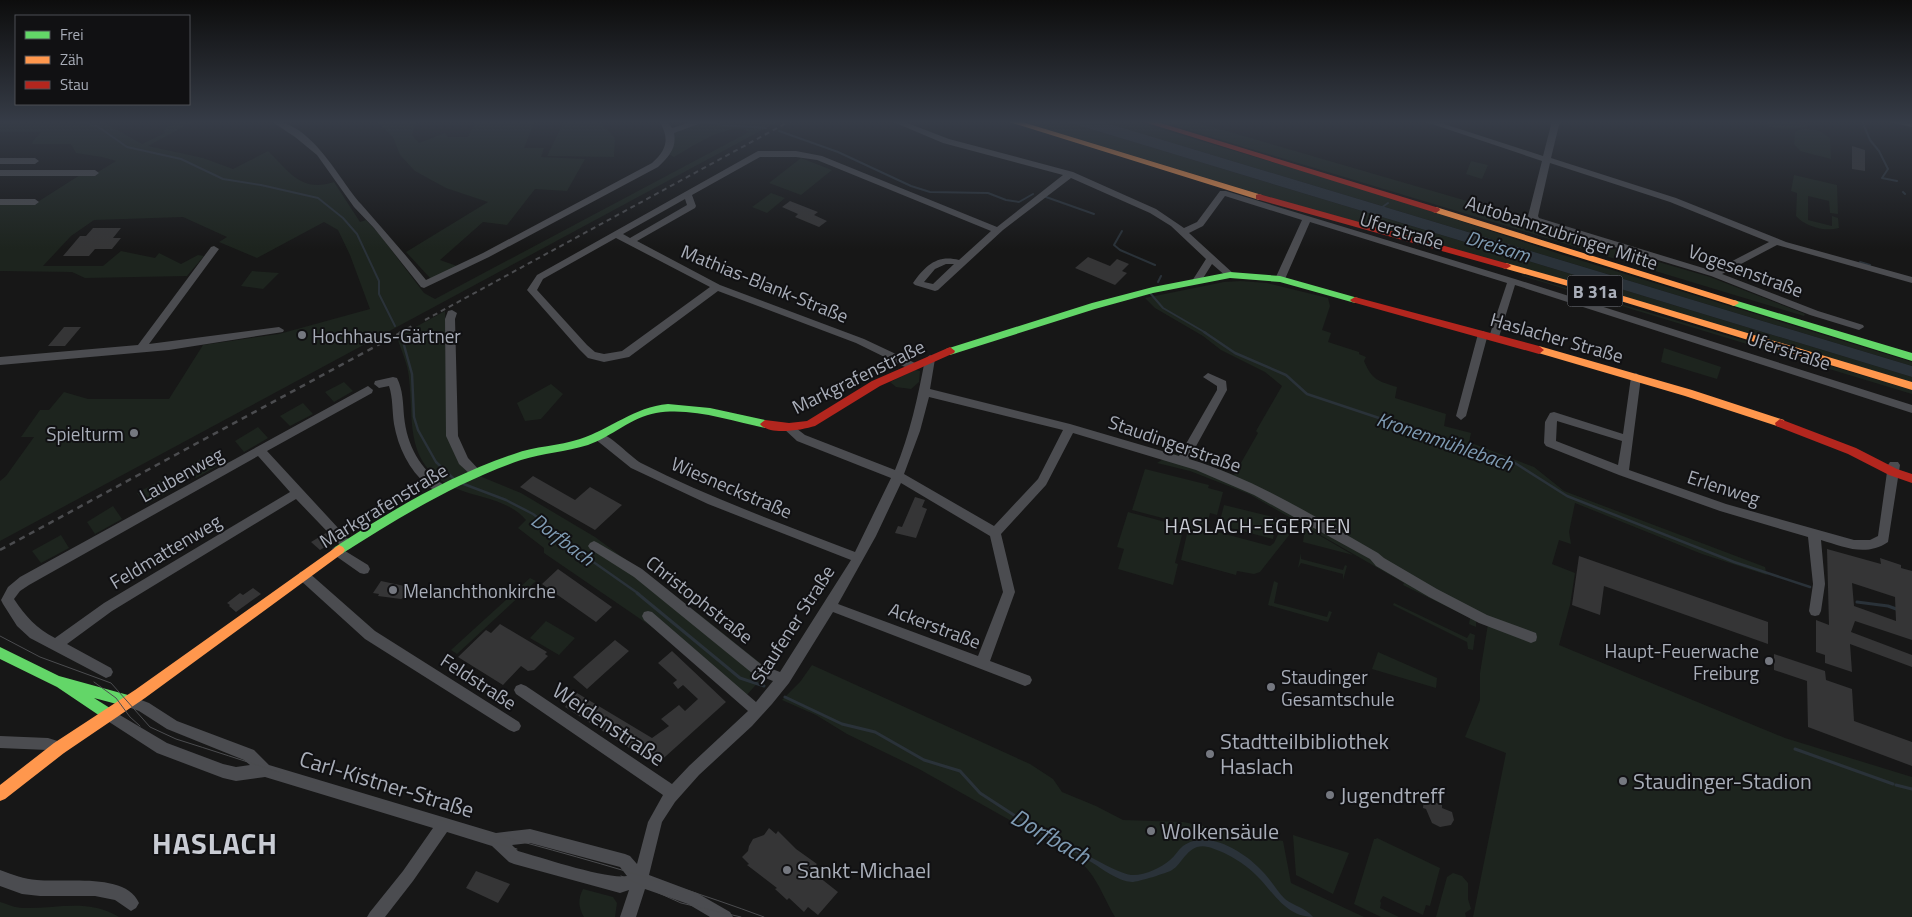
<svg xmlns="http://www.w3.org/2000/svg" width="1912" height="917" viewBox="0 0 1912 917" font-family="'Titillium Web',sans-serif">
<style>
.green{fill:#1d241e}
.water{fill:#2a3239}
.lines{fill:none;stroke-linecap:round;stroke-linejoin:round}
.stream-far2{stroke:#2a3239;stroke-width:2}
.stream-far1{stroke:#2a3239;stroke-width:2.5}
.stream{stroke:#2a3239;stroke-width:3}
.building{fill:#353536;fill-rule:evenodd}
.street{fill:#4b4c50;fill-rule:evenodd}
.fast{fill:#63d668;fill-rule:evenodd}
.slow{fill:#ff974d;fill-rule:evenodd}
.jam{fill:#b3261e;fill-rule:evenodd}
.tram{stroke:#4b4c4f;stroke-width:1}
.rail-far1{stroke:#4b4c4f;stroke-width:2;stroke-dasharray:5 4;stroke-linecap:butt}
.rail{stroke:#4b4c4f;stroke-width:2.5;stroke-dasharray:6 5;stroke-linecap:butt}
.poi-dot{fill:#757880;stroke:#111113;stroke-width:2}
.labels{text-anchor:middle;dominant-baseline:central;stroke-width:4;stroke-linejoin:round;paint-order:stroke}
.shield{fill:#111113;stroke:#7b7e86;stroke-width:1}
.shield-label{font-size:18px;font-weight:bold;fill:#a8adb8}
.street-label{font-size:19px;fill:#a8adb8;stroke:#111113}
.poi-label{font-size:19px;fill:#a8adb8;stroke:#111113;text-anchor:start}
.water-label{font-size:20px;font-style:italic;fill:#7f9bb3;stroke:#111113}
.neighbourhood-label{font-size:20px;letter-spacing:1px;fill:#c9ccd4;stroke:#111113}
.near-street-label{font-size:22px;fill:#a8adb8;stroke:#111113}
.near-poi-label{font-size:22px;fill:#a8adb8;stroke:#111113;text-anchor:start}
.near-water-label{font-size:24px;font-style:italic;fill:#7f9bb3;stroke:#111113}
.near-district-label{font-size:29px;font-weight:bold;letter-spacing:1px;fill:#c9ccd4;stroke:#111113}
</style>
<rect width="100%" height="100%" fill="#171717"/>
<path class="green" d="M3 121H101L142 144 165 133 164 129 178 121H194L148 146 203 158 233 169 268 151C290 172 301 193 334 182L360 222 366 220 380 235 424 293 435 299 749 132C730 120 692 147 674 157L670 155 674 142V133L688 124 685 121 766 123 779 121 0 541V481L6 476 34 437H21L40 410H49L64 392 88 399H169L203 345 279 334 370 309 350 255 338 230 324 222 257 258 219 242 227 237 183 217 94 220 71 236 43 266H103L121 251 155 258 159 253 181 264 198 255 204 256 187 276 85 278 72 272 0 271V203H36L80 175H93L116 161 102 157 76 153 71 144H32L33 141 41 132H0V125Z
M376 121H423L416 124 412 135 419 143 445 133 448 137H468L476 121H535L524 148H544L541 157 585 159 567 191 535 189 507 225 483 222 440 260 457 266 431 279 406 252 488 202 446 188 415 171 400 155 393 137Z
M564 121H599L615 138 614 157 547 156Z
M1019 121H1064L1912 377V382L1372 228Z
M1100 121H1133L1370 191 1560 254 1912 362V366Z
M1159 121H1192L1505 212 1525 223 1710 277 1805 314 1804 316Z
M1766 121H1793L1809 126 1793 129 1769 127Z
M1802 129C1812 128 1822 131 1830 138L1831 159 1800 151 1794 144 1795 132Z
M801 158 832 170 801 195 769 183Z
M1471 161 1488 165 1482 179 1466 174Z
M1794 175 1837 185 1838 214 1830 213 1829 201 1808 196V220L1832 226V216L1838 218 1839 228C1825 232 1806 227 1796 216L1797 193 1791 191Z
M771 193 785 198 767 213 752 207Z
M252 271 279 273 263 289 241 286Z
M1522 275 1912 390V394L1522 276Z
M1241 281 1267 283 1328 298 1330 306 1322 330 1331 333 1328 342 1359 352V354L1366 357 1364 361C1372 380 1378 381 1397 387L1395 398 1446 414 1444 426 1471 433 1469 442 1534 467 1564 491 1765 567 1767 575 1702 554 1575 503 1569 532 1571 544 1559 540 1552 564 1575 573 1570 605 1559 645 1785 738 1912 777V917H1473L1506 753 1465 737 1480 700V673L1488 624 1476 619V627L1469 624 1470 618 1403 585 1404 583 1249 494 1190 471 1157 463 1173 453 1234 475 1258 433 1256 431 1282 386 1265 372 1221 350 1203 336 1155 308 1145 298 1224 282Z
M445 311 447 438 468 469 482 477 521 493 595 537 699 614 769 670 745 697 671 640 544 553V548L518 528 526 520C509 500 480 498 457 489 404 466 414 424 409 378 408 364 401 350 397 337Z
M1664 348 1721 367 1717 379 1661 362Z
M915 370 920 371 919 382 911 389 896 387 890 382Z
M344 382 353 391 334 402 325 392Z
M551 384 563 394 541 419 525 421 517 403Z
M303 403 313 414 290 426 280 416Z
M258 427 268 438 244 452 235 441Z
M212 452 221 464 196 478 187 467Z
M1145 469 1209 485 1208 488 1223 492 1217 515 1210 513 1206 529 1270 546 1274 543 1281 528 1291 519 1290 534 1260 572 1254 574 1237 571 1236 575 1181 560 1189 525 1132 510Z
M163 479 172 490 146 505 137 493Z
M1224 505 1277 518 1273 539 1219 525Z
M113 506 122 519 95 534 87 522Z
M1128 512 1184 527 1175 563 1178 564 1173 585 1118 569 1124 549 1117 547Z
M1305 527 1353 555 1303 542Z
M61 535 69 548 41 563 32 551Z
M1301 553V559L1343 570 1345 565 1347 566 1343 580V574L1301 563 1298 568Z
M530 578 536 581 457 654 451 650Z
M1274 581 1278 583 1274 603 1327 617 1329 611 1332 612 1328 622 1268 605Z
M1394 603 1467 638 1470 633 1475 635 1473 650 1468 649 1467 642 1393 605Z
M546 621 575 638 559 655 530 638Z
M1378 652 1437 678 1436 688 1372 669Z
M812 665 1030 764 1053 779 1062 792 1096 806 1123 820 1183 822 1283 841 1291 883 1364 917H1115C1100 891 1097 874 1072 855L919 769 847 734 816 715 782 700 800 682Z
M1293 835 1349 853 1333 894 1296 875Z
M1377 838 1440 868 1430 906 1426 905 1423 915 1383 896 1380 901 1381 903 1380 908 1399 917H1381L1354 904 1374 839H1376Z
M1453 873 1462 876 1468 883V899L1471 909 1465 913 1466 917H1436L1447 877Z
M583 889 613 897 617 903 615 917H584C578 907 578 899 583 889Z
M0 902C7 904 15 908 23 908 57 909 88 898 119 917H0Z"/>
<path class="water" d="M1064 121H1100L1912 366V377Z
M1040 827C1058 838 1114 873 1131 875 1144 876 1161 868 1170 860 1175 856 1178 850 1183 846 1208 828 1246 853 1263 872 1271 880 1277 891 1285 899 1294 906 1306 908 1313 917 1286 917 1274 893 1257 876 1246 864 1224 851 1208 847 1188 842 1183 864 1172 870 1167 873 1138 882 1132 882 1117 881 1103 869 1091 862 1073 851 1055 842 1038 832Z"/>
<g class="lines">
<path class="stream-far2" d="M78 121 97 126 127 147 181 159 223 179 261 185 318 198 343 218 357 234 379 281V294L395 326
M703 121 722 125 766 128
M1862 121 1870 140 1879 151 1888 169 1882 178 1897 181
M779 131 838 152 911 186 930 192 988 193 1006 200 1019 202 1033 194
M1903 192 1905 194
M1046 197 1094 214
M1381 208 1388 203
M1122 231 1114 245 1120 250 1155 265
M1860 262 1870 265
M1158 282 1161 276
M1150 293 1163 308 1206 333"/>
<path class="stream-far1" d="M1204 332 1235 353 1286 375 1307 394 1409 428 1427 432 1462 448 1480 451 1515 463 1567 496 1734 562 1810 587
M402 338 412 374 414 417 418 430 436 462 454 479
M461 483 506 500 533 514 548 525 562 540 639 594"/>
<path class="stream" d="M637 593 740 678 764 686
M1857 602 1888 606 1899 610
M785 697 842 724 875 732 924 760 960 771 980 793 1040 832
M1795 749 1893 784
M1896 785 1912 789"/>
</g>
<path class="building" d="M1852 146 1865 150V171L1852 169Z
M790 201 818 212 814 215 827 221 819 227 795 217 798 214 782 207Z
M93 228H121L113 238H121L112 249H95L89 256H63L80 236H86Z
M1088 257 1110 266 1117 259 1129 264 1122 271 1127 273 1115 285 1075 268Z
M64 327H81L65 346H48Z
M533 476 575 500 590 487 622 505 595 530 520 487Z
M915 497 925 500 922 507 927 509 916 538 895 533 898 526 902 527Z
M326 533 333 540 330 544 320 550 311 542Z
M1827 549 1881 564 1880 558 1901 565V568L1912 571V640L1855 621 1851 632 1912 655V667L1850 644 1852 672 1825 663V655L1816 652V620L1829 625ZM1852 583 1895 597 1896 621 1854 606Z
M1579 556 1768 622V644L1604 586 1600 615 1572 605Z
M558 569 612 607 596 622 542 584Z
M381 581 409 587 412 590 410 594 401 599 378 596 379 594 373 593Z
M253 588 261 594 236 612 229 606 230 605 227 603 240 593 243 595Z
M500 624 547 652 545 654 548 656 534 670 528 671 521 666 503 685 458 657 486 630 491 633Z
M615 640 629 651 587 689 573 677Z
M672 651 726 702 656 765 565 707 577 693 652 738 669 726 661 719 679 705 685 711 698 699 683 685 678 689 673 683 677 680 658 663Z
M1774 654 1825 671 1826 680 1852 689 1854 721 1912 742V766L1808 727 1807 681 1774 670Z
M1424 798 1442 805V808L1452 812 1454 820 1451 825 1440 827 1432 823 1426 809 1423 808Z
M769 828 776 834 778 831 796 849 817 864 815 866 823 873 819 877 838 892 818 915 808 907 804 912 789 898 787 900 775 889 777 888 747 865 749 864 742 857 748 851 749 846 753 839 764 835Z
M476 871 510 884 498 903 466 888Z"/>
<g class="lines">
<path class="street" d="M271 121C311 121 338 178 361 204 383 229 405 254 426 280L483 253 652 163C667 150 670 138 659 121H667L672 128 694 121H707L674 133C677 148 669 157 658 167L489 257 424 288 421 287 374 228 354 207 317 155 295 137Z
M891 121H902L949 139 1073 172 1156 209 1184 228 1197 222 1220 191H1226L1515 279 1912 405V413L1515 285 1499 337 1494 340 1490 339 1489 337 1507 283 1310 222 1285 279 1283 281H1277L1275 279 1302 220 1225 196 1203 226 1189 233 1235 275 1233 277H1227L1212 264 1200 283H1194L1192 281 1206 259 1171 226 1150 213 1071 178 1003 230 938 290 935 291 915 285 913 283C925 266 937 254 959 260L991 231 817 160 796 157H760L692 195 696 206 695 208 637 241 720 285 864 339 915 363 916 366 915 369 911 370 856 343 718 291 629 357 604 362 588 358 579 349 527 290 537 275 758 151H796L822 156 997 227 1063 175 943 143ZM685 199 687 205 630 238 623 234ZM616 238 710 287 622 351 604 354 595 352 587 345 537 290 543 279ZM946 264H954L933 284 924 282 935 269Z
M1423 121H1435L1543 156 1552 121H1560L1551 158 1676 198 1786 242 1912 277V283L1777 245 1722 274 1818 311 1863 325 1864 327 1859 330 1810 315 1711 276 1532 222 1528 216 1542 161ZM1550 163 1670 202 1769 242 1713 271 1539 218 1538 216Z
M1885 121 1912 123V127Z
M0 158H35L39 161 35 164H0Z
M0 170H95L99 173 95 176H0Z
M0 199H35L39 202 35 205H0Z
M214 246 219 249 149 344 279 327 284 330 283 332 169 350 0 365V357L138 345 211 247Z
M452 310 457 313 455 319 458 436 468 458 481 472 479 475H471L459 464 446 436 445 319 448 311Z
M1483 331 1488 334 1466 416 1461 420 1456 416 1478 334Z
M930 355 935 359 930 389 1070 424 1179 456 1217 390V386L1203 377 1208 373 1226 381 1227 390 1189 459C1256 479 1317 518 1378 553L1384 558 1437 589 1487 615 1536 633 1537 637 1536 641 1531 643 1479 623 1429 597 1376 566 1370 559 1254 495 1196 470 1073 433 1046 485 1001 534 1015 592 990 661 1030 676 1032 680 1030 684 1025 686 833 612 789 683 772 704 752 726 699 775 675 802 662 822 649 875 697 893 730 912 733 917H710L688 904 645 889 636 917H620L629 890 620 893 514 864 509 862 492 846 447 832 413 881 385 917H367L370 912 403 871 433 828 265 777 236 781 223 778 157 753 103 718 101 714 103 710 108 708 167 743 223 764 236 767 250 765 244 760 167 729 139 711 123 705 121 701 123 697 128 695 149 703 177 721 254 750 269 765 496 833 530 829 625 854 630 856 637 864 648 822 663 795 516 694 514 690 516 686 521 684 526 686 672 784 689 766 748 711 644 620 642 616 644 612 648 611 652 612 756 702 773 681 752 673 634 577 590 549 588 546 590 543 594 541 598 543 642 569 762 665 780 672 851 560 708 504 631 468 595 439 593 436 595 433C607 430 630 457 641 463 710 498 783 524 855 552L891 478 797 441 783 428 784 425H792L805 435 895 470C910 434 918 397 925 359ZM929 397 1063 430 1038 479 994 526 904 474 920 431ZM901 483 990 536 1003 592 978 656 838 604 876 536ZM530 843 620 867 627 876C608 880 540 857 518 851L512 845Z
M1636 373 1641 377 1629 470 1726 504 1854 540H1870L1878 536 1888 465 1890 462H1898L1900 465 1888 542C1866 557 1844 547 1821 540L1825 584 1821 611 1819 615 1815 616 1811 615 1809 611 1813 584 1808 537 1720 511 1619 475 1546 446 1544 443 1545 422 1550 413 1554 412 1623 434 1631 377ZM1557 421 1622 441 1618 465 1556 441Z
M393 377 397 378C403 390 403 403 404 416 407 446 420 469 444 485L446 488 444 491C437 493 432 489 427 485 409 470 398 447 394 424 392 411 393 398 389 386L379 388 374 384 375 381Z
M368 386 373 390 372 393 267 451 351 542 353 545 351 548 347 550 343 548 296 499 112 611 67 644 111 668 113 672 111 676 106 678 30 638 17 626 3 604 1 600 8 587 20 577ZM258 456 290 492 104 603 55 638C36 628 26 617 14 599L20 591 29 585Z
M337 546 368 565 370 569 368 573 364 574 360 573 333 554 331 551 333 548Z
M304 571 308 572 375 631 519 722 521 726 519 730 514 732 509 730 365 639 300 580 298 576 300 572Z
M0 736 48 738 64 743 66 748 64 753 59 754 48 750 0 748Z
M0 870C13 875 24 879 37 880 65 883 126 872 139 903L136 908 131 911 115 900 95 896H40L22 894 0 886Z"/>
<path class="fast" d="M1230 272 1280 276 1358 298 1360 300 1355 303 1280 282 1230 278 1153 293 1095 309 950 355 945 351 946 349 1092 303 1153 287Z
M1734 300 1912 353V361L1731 305 1729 303Z
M668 404 710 408 765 420 770 424 765 428C731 421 692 407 656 413 632 417 611 437 588 445 566 452 543 453 521 460 457 482 400 517 343 553L339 555 335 553 333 550 335 547C392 510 449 476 514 454 535 446 559 446 580 439 611 429 634 407 668 404Z
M0 647 59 676 128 695 133 697 135 701 133 705 128 707 94 698 113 710 115 714 113 718 108 720 103 718 57 687 0 659Z"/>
<path class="slow" d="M1006 121H1019L1262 195 1263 197 1259 200 1256 199Z
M1436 207 1737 301 1739 303 1734 306 1731 305 1433 212 1432 210Z
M1506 263 1620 295 1912 382V390L1614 299 1503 268 1501 266Z
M1539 346 1692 390 1784 420 1785 423 1780 427 1685 396 1535 352 1534 350Z
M339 545 343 547 345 550 343 553 145 698 64 753 5 799 0 801V785L54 743 135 690Z"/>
<path class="jam" d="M1141 121H1154L1439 208 1440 210 1436 213 1433 212Z
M1259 194 1509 264 1511 266 1506 269 1256 199V195Z
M1355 297 1539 346 1544 350 1539 354 1352 302 1350 300Z
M950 347 955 351 954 353 880 386 815 426C802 430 769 436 760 424L765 420 789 423 807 421 872 381Z
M1780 419 1856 448 1897 469 1912 474V483L1889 475 1848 454 1776 426 1775 423Z"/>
<path class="tram" d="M0 636 40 657 111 683 150 727 176 739C246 761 316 785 386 805 513 840 641 871 764 917
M94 682 116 698 130 717 140 726
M450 830 517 849
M621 876 681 903 741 917"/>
<path class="rail-far1" d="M425 320 790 121
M399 333 414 325"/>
<path class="rail" d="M0 550 402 332"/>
</g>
<linearGradient id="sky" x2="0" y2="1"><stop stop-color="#0d0d0d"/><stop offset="0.49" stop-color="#363c47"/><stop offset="1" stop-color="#363c47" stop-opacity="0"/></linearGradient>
<rect width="1912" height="249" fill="url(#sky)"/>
<g class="poi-dot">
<circle cx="302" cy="335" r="5"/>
<circle cx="134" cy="433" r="5"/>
<circle cx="393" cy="590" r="5"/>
<circle cx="1769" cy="661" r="5"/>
<circle cx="1271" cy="687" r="5"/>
<circle cx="1210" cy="754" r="5"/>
<circle cx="1623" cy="781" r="5"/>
<circle cx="1330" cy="795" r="5"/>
<circle cx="1151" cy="831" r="5"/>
<circle cx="787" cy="870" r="5"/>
</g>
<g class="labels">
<rect class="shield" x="1567.5" y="275.5" width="55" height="31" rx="4"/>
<g class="shield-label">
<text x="1595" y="291">B 31a</text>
</g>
<g class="street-label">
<text transform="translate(1402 230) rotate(17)">Uferstraße</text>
<text transform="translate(1562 232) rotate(18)">Autobahnzubringer Mitte</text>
<text transform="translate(1746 270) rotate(20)">Vogesenstraße</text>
<text transform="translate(765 283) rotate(22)">Mathias-Blank-Straße</text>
<text transform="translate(1557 337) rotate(16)">Haslacher Straße</text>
<text transform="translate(1789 350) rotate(18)">Uferstraße</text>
<text transform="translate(858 376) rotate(-26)">Markgrafenstraße</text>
<text transform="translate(1175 443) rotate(19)">Staudingerstraße</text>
<text transform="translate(181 474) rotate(-29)">Laubenweg</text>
<text transform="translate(732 487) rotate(23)">Wiesneckstraße</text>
<text transform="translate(1724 487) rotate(18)">Erlenweg</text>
<text transform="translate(383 505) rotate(-31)">Markgrafenstraße</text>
<text transform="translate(165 551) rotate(-31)">Feldmattenweg</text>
<text transform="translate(700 599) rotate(38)">Christophstraße</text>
<text transform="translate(792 624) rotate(-57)">Staufener Straße</text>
<text transform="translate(935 625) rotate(21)">Ackerstraße</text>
<text transform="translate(479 681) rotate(33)">Feldstraße</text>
</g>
<g class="poi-label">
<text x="312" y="335">Hochhaus-Gärtner</text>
<text x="124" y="433" text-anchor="end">Spielturm</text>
<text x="403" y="590">Melanchthonkirche</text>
<text x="1759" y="650" text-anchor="end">Haupt-Feuerwache<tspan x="1759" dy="22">Freiburg</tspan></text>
<text x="1281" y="676">Staudinger<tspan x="1281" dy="22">Gesamtschule</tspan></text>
</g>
<g class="water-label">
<text transform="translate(1498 246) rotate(17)">Dreisam</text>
<text transform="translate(1445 441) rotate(19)">Kronenmühlebach</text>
<text transform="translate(563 539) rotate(37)">Dorfbach</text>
</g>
<g class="neighbourhood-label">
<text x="1258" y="525">HASLACH-EGERTEN</text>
</g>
<g class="near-street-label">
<text transform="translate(609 724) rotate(34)">Weidenstraße</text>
<text transform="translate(387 784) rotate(17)">Carl-Kistner-Straße</text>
</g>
<g class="near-poi-label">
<text x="1220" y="741">Stadtteilbibliothek<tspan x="1220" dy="25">Haslach</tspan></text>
<text x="1633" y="781">Staudinger-Stadion</text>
<text x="1340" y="795">Jugendtreff</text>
<text x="1161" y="831">Wolkensäule</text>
<text x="797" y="870">Sankt-Michael</text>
</g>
<g class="near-water-label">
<text transform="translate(1051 836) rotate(30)">Dorfbach</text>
</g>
<g class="near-district-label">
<text x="215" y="843">HASLACH</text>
</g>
</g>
<rect x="15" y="15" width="175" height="90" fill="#111113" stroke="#4d4f55"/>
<rect x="25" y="31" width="25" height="8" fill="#63d668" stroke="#4d4f55"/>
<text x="60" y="40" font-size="15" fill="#a8adb8">Frei</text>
<rect x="25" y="56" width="25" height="8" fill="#ff974d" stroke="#4d4f55"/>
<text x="60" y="65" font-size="15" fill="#a8adb8">Zäh</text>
<rect x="25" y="81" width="25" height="8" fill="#b3261e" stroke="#4d4f55"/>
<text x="60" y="90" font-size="15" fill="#a8adb8">Stau</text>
</svg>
